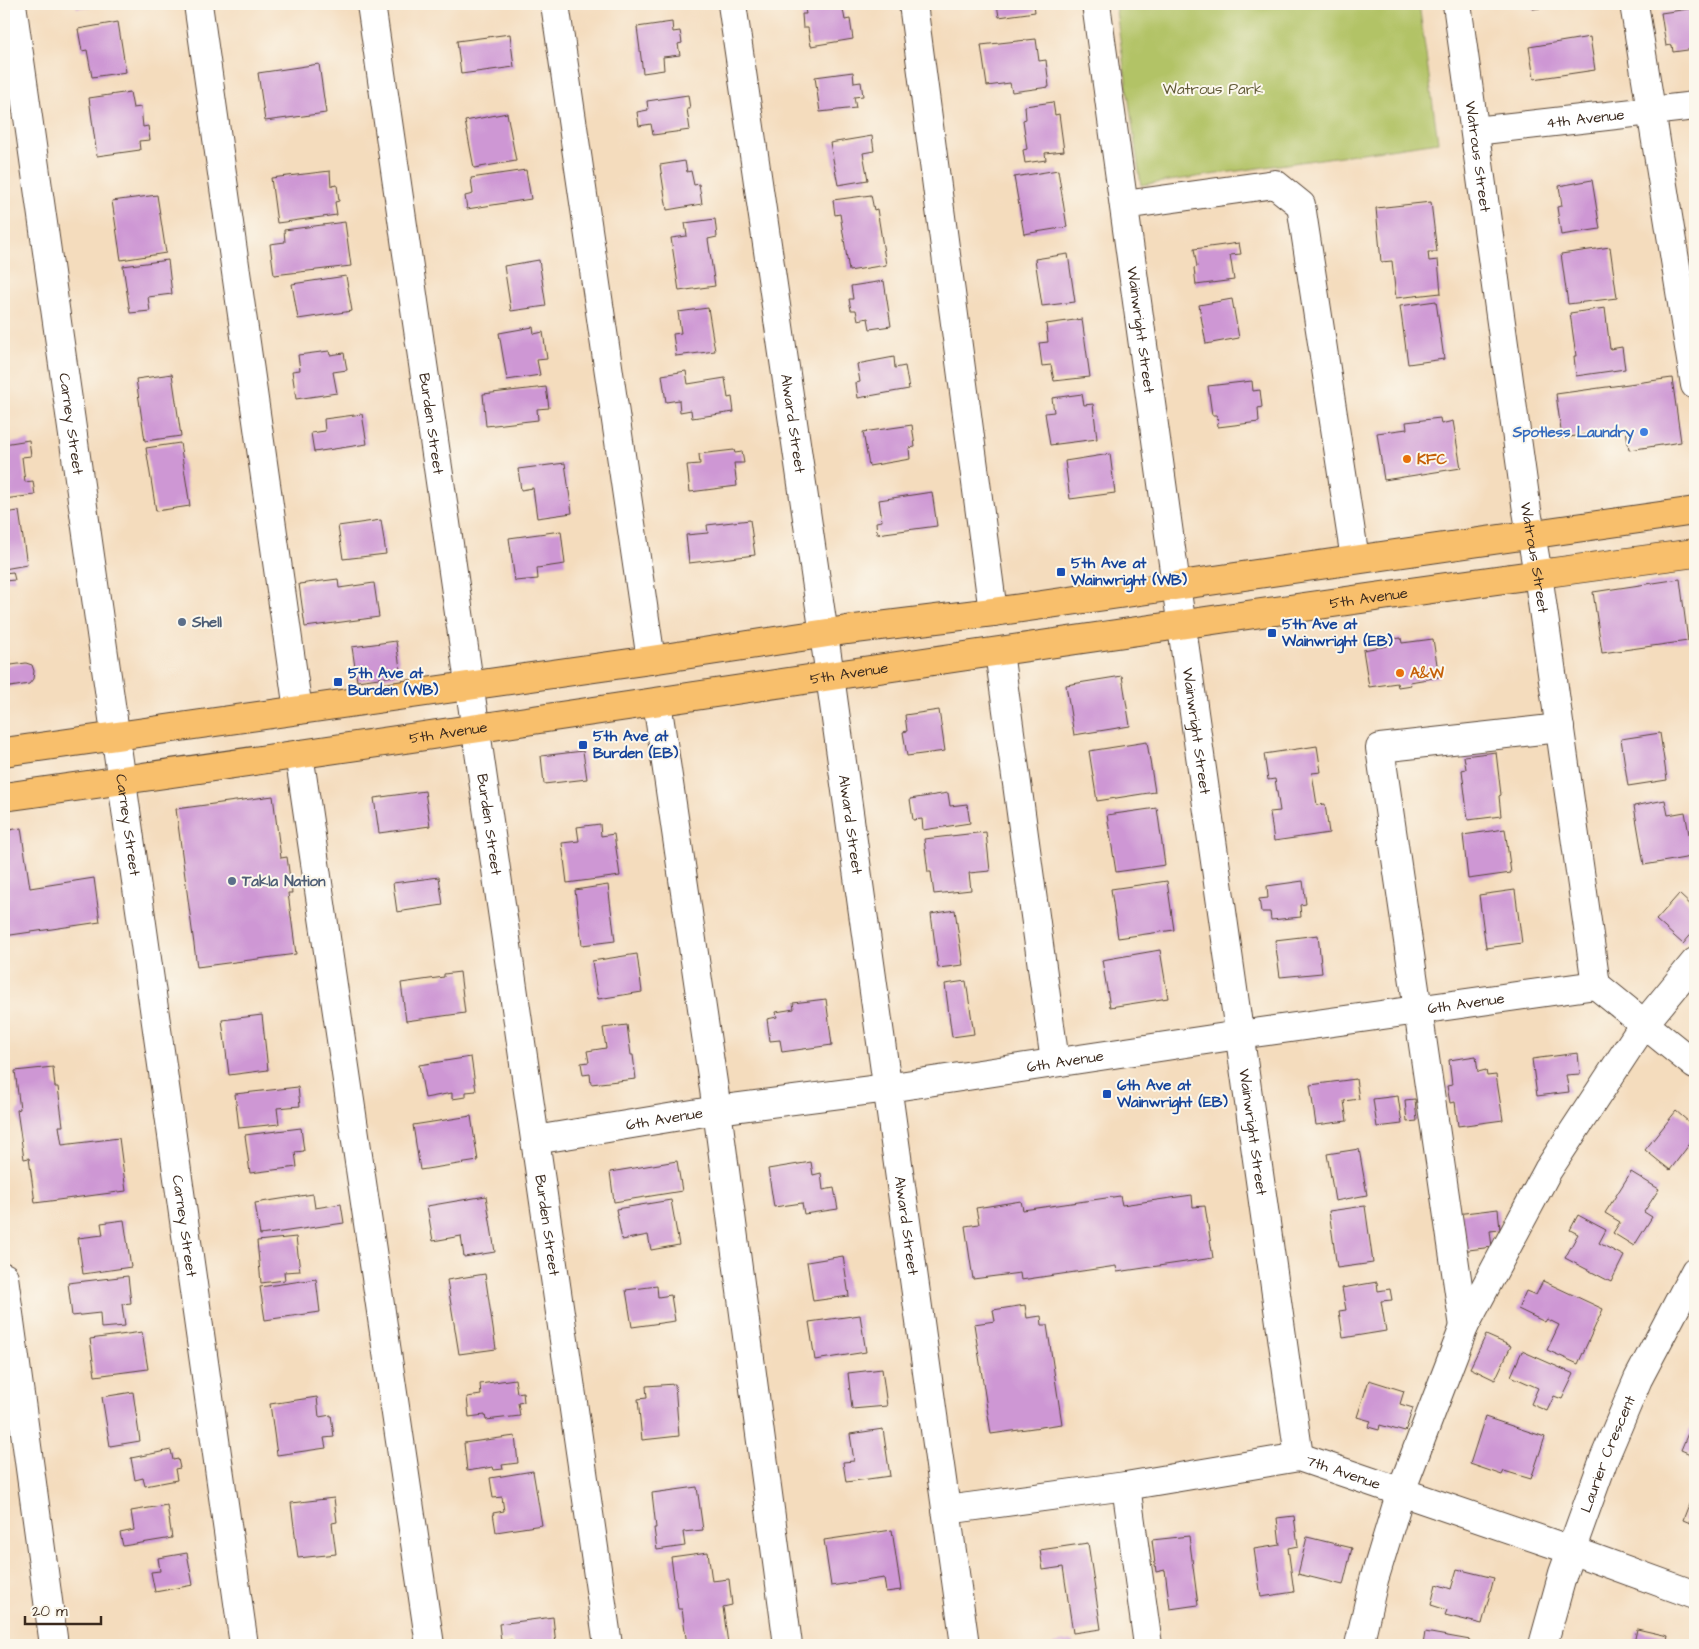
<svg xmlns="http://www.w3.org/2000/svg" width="1699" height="1649" viewBox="0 0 1699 1649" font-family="'Architects Daughter',sans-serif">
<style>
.green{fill:#b2c366;stroke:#767642}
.building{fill:#ce97d4}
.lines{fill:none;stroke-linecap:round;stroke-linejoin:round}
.minor-casing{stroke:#574536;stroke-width:30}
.major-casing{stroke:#574536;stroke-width:30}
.minor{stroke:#fff;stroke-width:28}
.major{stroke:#f8bf6c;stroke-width:28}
.shop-dot{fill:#3f7fe0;stroke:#fbf7ec;stroke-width:2}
.food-dot{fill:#e8710a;stroke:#fbf7ec;stroke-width:2}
.transit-dot{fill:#1a4fb4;stroke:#fbf7ec;stroke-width:2}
.service-dot{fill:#5c6f8a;stroke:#fbf7ec;stroke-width:2}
.labels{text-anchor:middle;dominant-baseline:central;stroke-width:4;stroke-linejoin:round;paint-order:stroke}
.park-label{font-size:15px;fill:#5f5834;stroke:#fbf7ec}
.street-label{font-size:15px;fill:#3b2a1e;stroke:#fbf7ec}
.shop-label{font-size:15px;font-weight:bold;fill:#366cbe;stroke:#fbf7ec;text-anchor:end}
.food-label{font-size:15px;font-weight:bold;fill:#c56008;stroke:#fbf7ec;text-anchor:start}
.transit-label{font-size:15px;font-weight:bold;fill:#164399;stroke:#fbf7ec;text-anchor:start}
.service-label{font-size:15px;font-weight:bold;fill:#4e5e75;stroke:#fbf7ec;text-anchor:start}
</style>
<rect width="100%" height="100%" fill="#fbf7ec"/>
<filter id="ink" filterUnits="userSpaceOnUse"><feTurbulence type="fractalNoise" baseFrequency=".02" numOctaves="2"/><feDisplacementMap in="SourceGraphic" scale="10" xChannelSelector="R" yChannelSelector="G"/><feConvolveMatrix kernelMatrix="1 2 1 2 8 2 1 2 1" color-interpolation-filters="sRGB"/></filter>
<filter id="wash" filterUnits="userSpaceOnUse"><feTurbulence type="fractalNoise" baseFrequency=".0096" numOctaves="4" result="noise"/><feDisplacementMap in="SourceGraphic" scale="20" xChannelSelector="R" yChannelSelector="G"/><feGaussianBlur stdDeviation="1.12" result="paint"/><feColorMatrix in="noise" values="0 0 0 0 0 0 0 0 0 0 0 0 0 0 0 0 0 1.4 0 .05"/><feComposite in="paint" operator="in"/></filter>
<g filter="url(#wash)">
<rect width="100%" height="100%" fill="#f4dcbd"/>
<path class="green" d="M1115 4H1419L1438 142 1141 185Z"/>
<g id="blocks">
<path class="building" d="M76 4H103V5L77 8Z
M804 4H842L845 20 850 19 853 39 811 46 808 28H803L802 14H806Z
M997 4H1034L1035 12 999 17Z
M1532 4H1564V5L1533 9Z
M1695 8V49L1673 52 1672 45 1666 46 1661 13Z
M118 22 126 72 92 77 87 50 82 51 78 29Z
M672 22 673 32 680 31 682 43 678 44 680 55 663 57 664 70 643 73 637 27Z
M510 34 514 67 461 74 457 41Z
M1590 37 1595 70 1534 79 1529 47Z
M1036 39 1039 61 1046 60 1049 87 1012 92 1010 83 987 86 981 45Z
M319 64 326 113 265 121 258 73Z
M853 72 854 83 861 82 863 96 854 97 856 108 820 112 815 77Z
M130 92 133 108 141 107 143 127 148 126 150 140 139 141 140 150 97 156 89 98Z
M688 95 690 109H687L690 130 653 135 651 124 639 126 637 112 648 110 647 101Z
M1053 102 1055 115 1059 114 1064 151 1045 153 1046 160 1025 163 1023 150 1027 149 1023 120 1026 119 1025 106Z
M507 113 516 161 474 168 465 121Z
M872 136 874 151 863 153 868 180 838 185 830 143Z
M685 161 687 172 691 171 694 185 699 184 702 204 667 210 660 165Z
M526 170 531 199 467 209 465 196 473 194 471 178Z
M1058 170 1067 227 1024 234 1014 177Z
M330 171 331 186 337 185 339 201 335 202 337 215 277 223 271 178Z
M1592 180 1600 229 1561 235 1557 207 1562 206 1559 186Z
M157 195 166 253 121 260 112 201Z
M871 195 874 210 877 209 886 265 849 271 840 214 835 215 833 200Z
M1431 202 1437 252H1428L1429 261 1438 260 1441 293 1396 298 1392 261 1381 262 1376 208Z
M715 219 717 237 708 239 715 286 679 291 671 238 687 236 685 223Z
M345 222 351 266 274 275 270 244 285 242 284 230Z
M1239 243 1241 254 1230 255 1234 280 1196 285 1194 268 1197 267 1194 249Z
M1610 247 1617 298 1568 304 1561 254Z
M1068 254 1075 302 1042 306 1035 259Z
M168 260 172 294 148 297 150 311 130 313 123 266Z
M539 260 546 306 511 311 504 266Z
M346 276 352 311 298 319 292 284Z
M884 281 891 326 870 329 868 318 858 320 856 310H851L849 299H853L851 286Z
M1232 299 1239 338 1206 344 1199 305Z
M1436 301 1444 359 1408 364 1400 306Z
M708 308 715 351 676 356 673 334 681 333 678 312Z
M1605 308 1610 349 1622 347 1625 369 1576 376 1574 356H1576L1570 313Z
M1082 319 1090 377 1054 381 1051 365 1042 366 1039 343 1048 342 1046 324Z
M533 327 534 334 543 332 547 359 537 360 540 375 507 380 499 333Z
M329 351 330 355 344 353 347 370 333 372 337 393 296 399 292 371 300 370 298 355Z
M894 357 895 368 905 366 909 389 858 398 856 383 860 382 857 364Z
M686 371 688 384 725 378 728 398 732 397 734 412 692 418 691 410 680 412 679 400 666 402 662 375Z
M172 374 181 436 145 441 136 379Z
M1672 378 1681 442 1629 450 1626 429 1562 438 1556 394Z
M1252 381 1253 391 1260 390 1262 407 1258 408 1259 422 1218 427 1217 415H1212L1208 386Z
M546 387 549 408 537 409 538 420 486 426 483 394Z
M1082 394 1084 405 1093 404 1097 439 1050 445 1045 413 1054 412 1052 398Z
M362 414 367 444 314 452 311 433 325 431 324 419Z
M1440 418 1441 424 1453 421 1461 468 1384 480 1377 433 1407 429 1406 422Z
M912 425 915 447 909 448 910 459 869 466 863 432Z
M29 440 31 456 22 457 25 482 33 481 35 495 4 499V444Z
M180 443 190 506 156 511 146 448Z
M734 450 735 453 742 452 744 463H734L737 486 690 492 687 465 700 464 699 454Z
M1110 454 1115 493 1070 499 1065 461Z
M565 463 572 513 537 518 533 488 521 490 518 469Z
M932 492 937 526 877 534 876 522 882 521 879 500Z
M19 511 27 565 4 569V513Z
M381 520 386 554 343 559 338 526Z
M750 520 755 555 689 563 686 535 708 533 707 525Z
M561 531 565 564 537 568 538 579 515 581 509 538Z
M13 572 15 580 4 581V573Z
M338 579 339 588 374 583 379 617 305 627 299 584Z
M1680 579 1688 641 1602 653 1593 592Z
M1401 638 1402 643 1433 639 1439 677 1410 682 1411 685 1398 687 1397 683 1369 687 1363 650 1387 646 1386 640Z
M396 641 401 675 357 681 352 647Z
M26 663 32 665 34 671 33 679 29 684 4 688V666Z
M1122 676 1130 726 1074 735 1066 685Z
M939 710 945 751 907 756 903 732 907 731 905 715Z
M1660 733 1667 780 1628 786 1621 739Z
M1147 742 1155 792 1097 801 1089 751Z
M1317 746 1321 772 1312 773 1317 805 1325 804 1329 833 1274 841 1270 812 1280 811 1275 779 1268 780 1264 754Z
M583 751 587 779 544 784 541 756Z
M1496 752 1501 795 1499 796 1501 816 1468 820 1462 770 1466 769 1464 756Z
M425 791 430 826 379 833 374 798Z
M948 793 950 806 967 804 970 823 923 830 922 819 913 820 910 799Z
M273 796 281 858 287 857 292 893H288L296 954 197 967 176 809Z
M1665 800 1668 815 1685 812 1689 834 1695 832V849L1690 850 1691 857 1644 865 1634 806Z
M1157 808 1165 865 1116 872 1107 815Z
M600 824 601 836 614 834 620 876 567 883 562 843 579 841 577 827Z
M21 828 30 888 94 878 100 922 4 936V831Z
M1505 829 1511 873 1468 879 1463 835Z
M986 832 990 871 969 873 971 890 934 894 931 872H928L924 839Z
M439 877 443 905 397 912 393 883Z
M1167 881 1174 930 1118 938 1111 889Z
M1303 881 1306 904 1300 905 1301 917 1271 920 1270 912H1261L1259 899 1268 898 1267 886Z
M608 885 615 941 582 945 575 890Z
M1515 890 1522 943 1486 948 1479 895Z
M1679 894 1695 909V930L1683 944 1656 920Z
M955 910 963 965 938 968 931 914Z
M1318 935 1322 973 1280 977 1275 940Z
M1160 950 1168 998 1110 1007 1102 960Z
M637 954 642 992 598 999 592 961Z
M460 972 465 1013 406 1021 401 983 444 977V974Z
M966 981 974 1034 952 1037 945 984Z
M826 999 832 1045 782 1052 780 1040 770 1041 767 1019 777 1017 776 1012 794 1009 793 1003Z
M262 1015 268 1070 229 1075 222 1020Z
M627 1025 631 1055H633L636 1079 591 1084 590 1074 583 1075 581 1063 589 1062 587 1051 606 1048 603 1028Z
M1578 1053 1580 1074 1566 1075 1569 1092 1537 1096 1532 1059Z
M1476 1056 1478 1072 1486 1070 1487 1076 1496 1075 1503 1120 1458 1126 1455 1102 1450 1103 1447 1086 1452 1085 1449 1060Z
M471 1057 476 1091 466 1092V1097L452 1099V1093L425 1098 419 1065Z
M53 1067 55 1087H58L63 1126H59L62 1145 119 1138 126 1191 35 1203 29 1158 24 1159 17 1110 20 1109 15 1071Z
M1356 1079 1359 1099 1344 1101 1347 1121 1316 1125 1310 1085Z
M298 1087 300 1106 277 1108 279 1124 239 1128 235 1094Z
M1398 1096 1402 1124 1377 1127 1373 1099Z
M1415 1099 1417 1121 1407 1122 1405 1100Z
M1676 1111 1695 1127V1137L1670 1170 1645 1150Z
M471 1116 478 1161 420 1170 413 1125Z
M301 1128 304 1151 295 1152 297 1167 250 1173 245 1135Z
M1359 1149 1367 1195 1335 1201 1327 1154Z
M677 1161 682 1191 614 1202 610 1172Z
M811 1162 813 1175 821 1173 823 1190 834 1188 838 1209 804 1214 802 1203 774 1207 768 1169Z
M1631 1172 1659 1189 1644 1212 1652 1217 1634 1246 1613 1233 1620 1222 1605 1213Z
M313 1194 315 1208 341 1204 344 1223 260 1235 255 1203Z
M1192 1195 1193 1207 1205 1206 1213 1258 1117 1272 1116 1266 1021 1280 1020 1273 973 1279 965 1226 979 1224 976 1208 1021 1201 1023 1210 1120 1196 1122 1205Z
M486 1196 495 1252 464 1257 461 1236 433 1241 427 1206Z
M671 1200 679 1245 651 1250 648 1235 622 1240 616 1209Z
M1365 1206 1373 1263 1337 1268 1329 1211Z
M1498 1209 1500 1230 1490 1231 1492 1247 1461 1251 1456 1214Z
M1578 1215 1606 1230 1599 1243 1624 1256 1611 1282 1565 1258 1578 1234 1570 1230Z
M124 1220 131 1267 83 1274 78 1238 103 1235 101 1223Z
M296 1237 300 1271 284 1272 285 1280 261 1283 257 1241Z
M843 1256 849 1296 813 1301 807 1262Z
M485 1274 496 1349 459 1354 447 1280Z
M128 1276 131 1303 122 1304 125 1326 101 1328 100 1313 72 1316 68 1283Z
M316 1279 320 1312 265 1320 260 1287Z
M1543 1281 1603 1309 1578 1364 1547 1350 1559 1325 1547 1319 1545 1322 1518 1309 1526 1291 1536 1295Z
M1377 1282 1378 1291 1390 1289 1392 1300 1381 1301 1386 1331 1343 1338 1339 1311 1346 1310 1342 1288Z
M657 1286 658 1297 671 1295 675 1321 632 1327 626 1290Z
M1025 1305 1027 1318 1041 1316 1042 1325H1047L1062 1424 991 1434 974 1324 995 1321 993 1310Z
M860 1315 866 1352 815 1360 809 1322Z
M142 1332 148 1369 95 1376 90 1339Z
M1486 1335 1511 1346 1495 1380 1470 1368Z
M1522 1351 1574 1374 1562 1399 1554 1396 1547 1411 1531 1404 1538 1388 1511 1376Z
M882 1369 887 1406 852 1409 848 1373Z
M515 1379 517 1393 523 1392 524 1402 518 1403 520 1416 486 1420 485 1415 469 1417 467 1397 481 1395 480 1384Z
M1369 1380 1404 1391 1400 1404 1413 1408 1405 1432 1380 1425 1379 1430 1368 1427 1371 1421 1357 1417Z
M675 1384 679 1436 642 1440 638 1399 647 1398 646 1386Z
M133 1392 140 1441 110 1446 102 1397Z
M317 1397 319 1417 331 1415 334 1437 324 1438 326 1448 277 1455 270 1404Z
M1485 1417 1545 1437 1531 1479 1504 1471 1502 1475 1470 1464Z
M1694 1419 1695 1420V1456L1681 1450Z
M883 1429 890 1476 846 1482 843 1462 854 1461 850 1434Z
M515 1436 518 1463 502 1465 503 1469 494 1470 493 1467 467 1471 464 1443Z
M171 1450 173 1460 178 1459 180 1468 175 1469 177 1480 145 1486 143 1478 135 1480 131 1458Z
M533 1471 542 1525 496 1532 493 1513 504 1511 502 1497 493 1498 490 1478Z
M697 1487 703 1530 683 1532 685 1546 657 1550 654 1528H656L652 1493Z
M1695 1489V1525L1683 1520Z
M334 1498 337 1522 332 1523 336 1554 298 1558 291 1503Z
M167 1505 172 1538 123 1546 120 1533 134 1530 131 1511Z
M1294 1516 1298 1546 1288 1548 1294 1592 1261 1597 1254 1549 1280 1545 1277 1518Z
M892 1530 901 1590 886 1592 884 1578 831 1586 824 1540Z
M1189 1536 1198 1605 1170 1609 1165 1570 1156 1572 1152 1540Z
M1307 1537 1352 1548 1343 1585 1298 1574Z
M1088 1543 1101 1629 1073 1633 1063 1567 1043 1570 1040 1550Z
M708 1552 712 1581 729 1579 732 1605 723 1607 728 1644 687 1645 682 1609H678L671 1557Z
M187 1553 193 1585 155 1592 151 1572 160 1571 158 1558Z
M1457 1569 1494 1578 1482 1624 1445 1615 1447 1610 1431 1605 1436 1584 1451 1589Z
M553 1617 556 1645H513L512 1640 501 1641 499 1624Z
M1637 1629 1668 1636 1666 1645H1627L1628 1642 1634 1643Z
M1425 1632 1470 1640 1469 1645H1423Z
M1073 1641 1074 1645H1053V1644Z"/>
</g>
</g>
<g filter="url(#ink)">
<use href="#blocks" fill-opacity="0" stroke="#574536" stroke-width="1"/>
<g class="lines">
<g class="minor-casing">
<g id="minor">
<path id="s1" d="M12 4 244 1645"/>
<path d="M198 4 298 710"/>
<path id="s2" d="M371 4 608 1645"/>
<path d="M555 4 651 660"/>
<path id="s3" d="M732 4 830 676 965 1645"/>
<path d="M913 4 993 612"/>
<path id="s4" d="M1096 4 1176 585 1299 1457"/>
<path id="s5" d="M1457 4 1527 511 1538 574 1596 985 1695 1065"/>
<path d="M1634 4 1695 385"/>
<path id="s6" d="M1475 131 1695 106"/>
<path d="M1124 205 1275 184 1301 205 1355 559"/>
<path d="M999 652 1055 1062"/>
<path d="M657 702 717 1110 788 1645"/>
<path d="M299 754 430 1645"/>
<path id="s7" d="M535 1140 717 1110 887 1088 1239 1035 1596 985"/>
<path d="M4 1277 54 1645"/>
<path d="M1464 1327 1380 748 1560 728"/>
<path d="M1126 1486 1148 1645"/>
<path id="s8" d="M946 1510 1126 1486 1299 1457 1571 1550 1695 1595"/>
<path d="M1359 1645 1374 1580 1401 1491 1464 1327 1548 1170 1644 1024 1695 962"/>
<path id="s9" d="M1543 1645 1563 1573 1604 1459 1638 1379 1695 1271"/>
</g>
</g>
<g class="major-casing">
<g id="major">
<path d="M4 752 651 660 847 630 993 612 1695 511"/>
<path id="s10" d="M4 797C568 717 1131 628 1695 553"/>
</g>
</g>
<use href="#minor" class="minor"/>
<use href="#major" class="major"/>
</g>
</g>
<circle class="shop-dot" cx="1644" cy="432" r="5"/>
<g class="food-dot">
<circle cx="1407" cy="459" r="5"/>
<circle cx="1400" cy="673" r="5"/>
</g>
<g class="transit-dot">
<rect x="1056" y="567" width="10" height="10" rx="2.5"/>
<rect x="1267" y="628" width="10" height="10" rx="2.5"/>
<rect x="333" y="677" width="10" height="10" rx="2.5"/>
<rect x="578" y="740" width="10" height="10" rx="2.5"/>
<rect x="1102" y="1089" width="10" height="10" rx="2.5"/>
</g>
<g class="service-dot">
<circle cx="182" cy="622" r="5"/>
<circle cx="232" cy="881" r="5"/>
</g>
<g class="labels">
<g class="park-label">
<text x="1213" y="89">Watrous Park</text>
</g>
<g class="street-label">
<text stroke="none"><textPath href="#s6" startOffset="111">4th Avenue</textPath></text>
<text stroke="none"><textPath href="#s5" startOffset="154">Watrous Street</textPath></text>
<text stroke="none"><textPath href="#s4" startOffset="329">Wainwright Street</textPath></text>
<text stroke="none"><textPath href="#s3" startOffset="424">Alward Street</textPath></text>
<text stroke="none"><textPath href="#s1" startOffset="424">Carney Street</textPath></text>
<text stroke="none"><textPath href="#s2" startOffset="424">Burden Street</textPath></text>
<text stroke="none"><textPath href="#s5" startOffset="559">Watrous Street</textPath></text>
<text stroke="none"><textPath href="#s10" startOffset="1379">5th Avenue</textPath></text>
<text stroke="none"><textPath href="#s10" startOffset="854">5th Avenue</textPath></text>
<text stroke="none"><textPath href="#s4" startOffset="734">Wainwright Street</textPath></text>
<text stroke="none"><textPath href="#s10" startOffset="449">5th Avenue</textPath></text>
<text stroke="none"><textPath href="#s1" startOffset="829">Carney Street</textPath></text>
<text stroke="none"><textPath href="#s2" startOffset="829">Burden Street</textPath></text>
<text stroke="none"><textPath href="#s3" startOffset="829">Alward Street</textPath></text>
<text stroke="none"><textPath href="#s7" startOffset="941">6th Avenue</textPath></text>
<text stroke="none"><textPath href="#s7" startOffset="536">6th Avenue</textPath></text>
<text stroke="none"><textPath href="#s7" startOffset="131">6th Avenue</textPath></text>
<text stroke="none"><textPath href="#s4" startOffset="1139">Wainwright Street</textPath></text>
<text stroke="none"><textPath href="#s1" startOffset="1234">Carney Street</textPath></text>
<text stroke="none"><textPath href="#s2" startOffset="1234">Burden Street</textPath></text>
<text stroke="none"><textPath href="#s3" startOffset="1234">Alward Street</textPath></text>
<text stroke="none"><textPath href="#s9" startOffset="202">Laurier Crescent</textPath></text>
<text stroke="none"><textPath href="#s8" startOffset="404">7th Avenue</textPath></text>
</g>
<g class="shop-label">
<text x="1634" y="432">Spotless Laundry</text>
</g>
<g class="food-label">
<text x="1417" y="459">KFC</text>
<text x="1410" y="673">A&amp;W</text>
</g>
<g class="transit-label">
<text x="1071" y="563">5th Ave at<tspan x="1071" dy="17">Wainwright (WB)</tspan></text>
<text x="1282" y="624">5th Ave at<tspan x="1282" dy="17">Wainwright (EB)</tspan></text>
<text x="348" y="673">5th Ave at<tspan x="348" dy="17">Burden (WB)</tspan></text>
<text x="593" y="736">5th Ave at<tspan x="593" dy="17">Burden (EB)</tspan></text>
<text x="1117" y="1085">6th Ave at<tspan x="1117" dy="17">Wainwright (EB)</tspan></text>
</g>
<g class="service-label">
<text x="192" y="622">Shell</text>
<text x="242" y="881">Takla Nation</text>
</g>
</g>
<rect width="1699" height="1649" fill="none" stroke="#fbf7ec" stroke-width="20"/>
<path d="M25 1616v8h76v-8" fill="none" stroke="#3b2a1e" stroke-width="2.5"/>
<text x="32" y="1616" font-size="15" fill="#3b2a1e" stroke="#fbf7ec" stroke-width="4" paint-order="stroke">20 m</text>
</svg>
